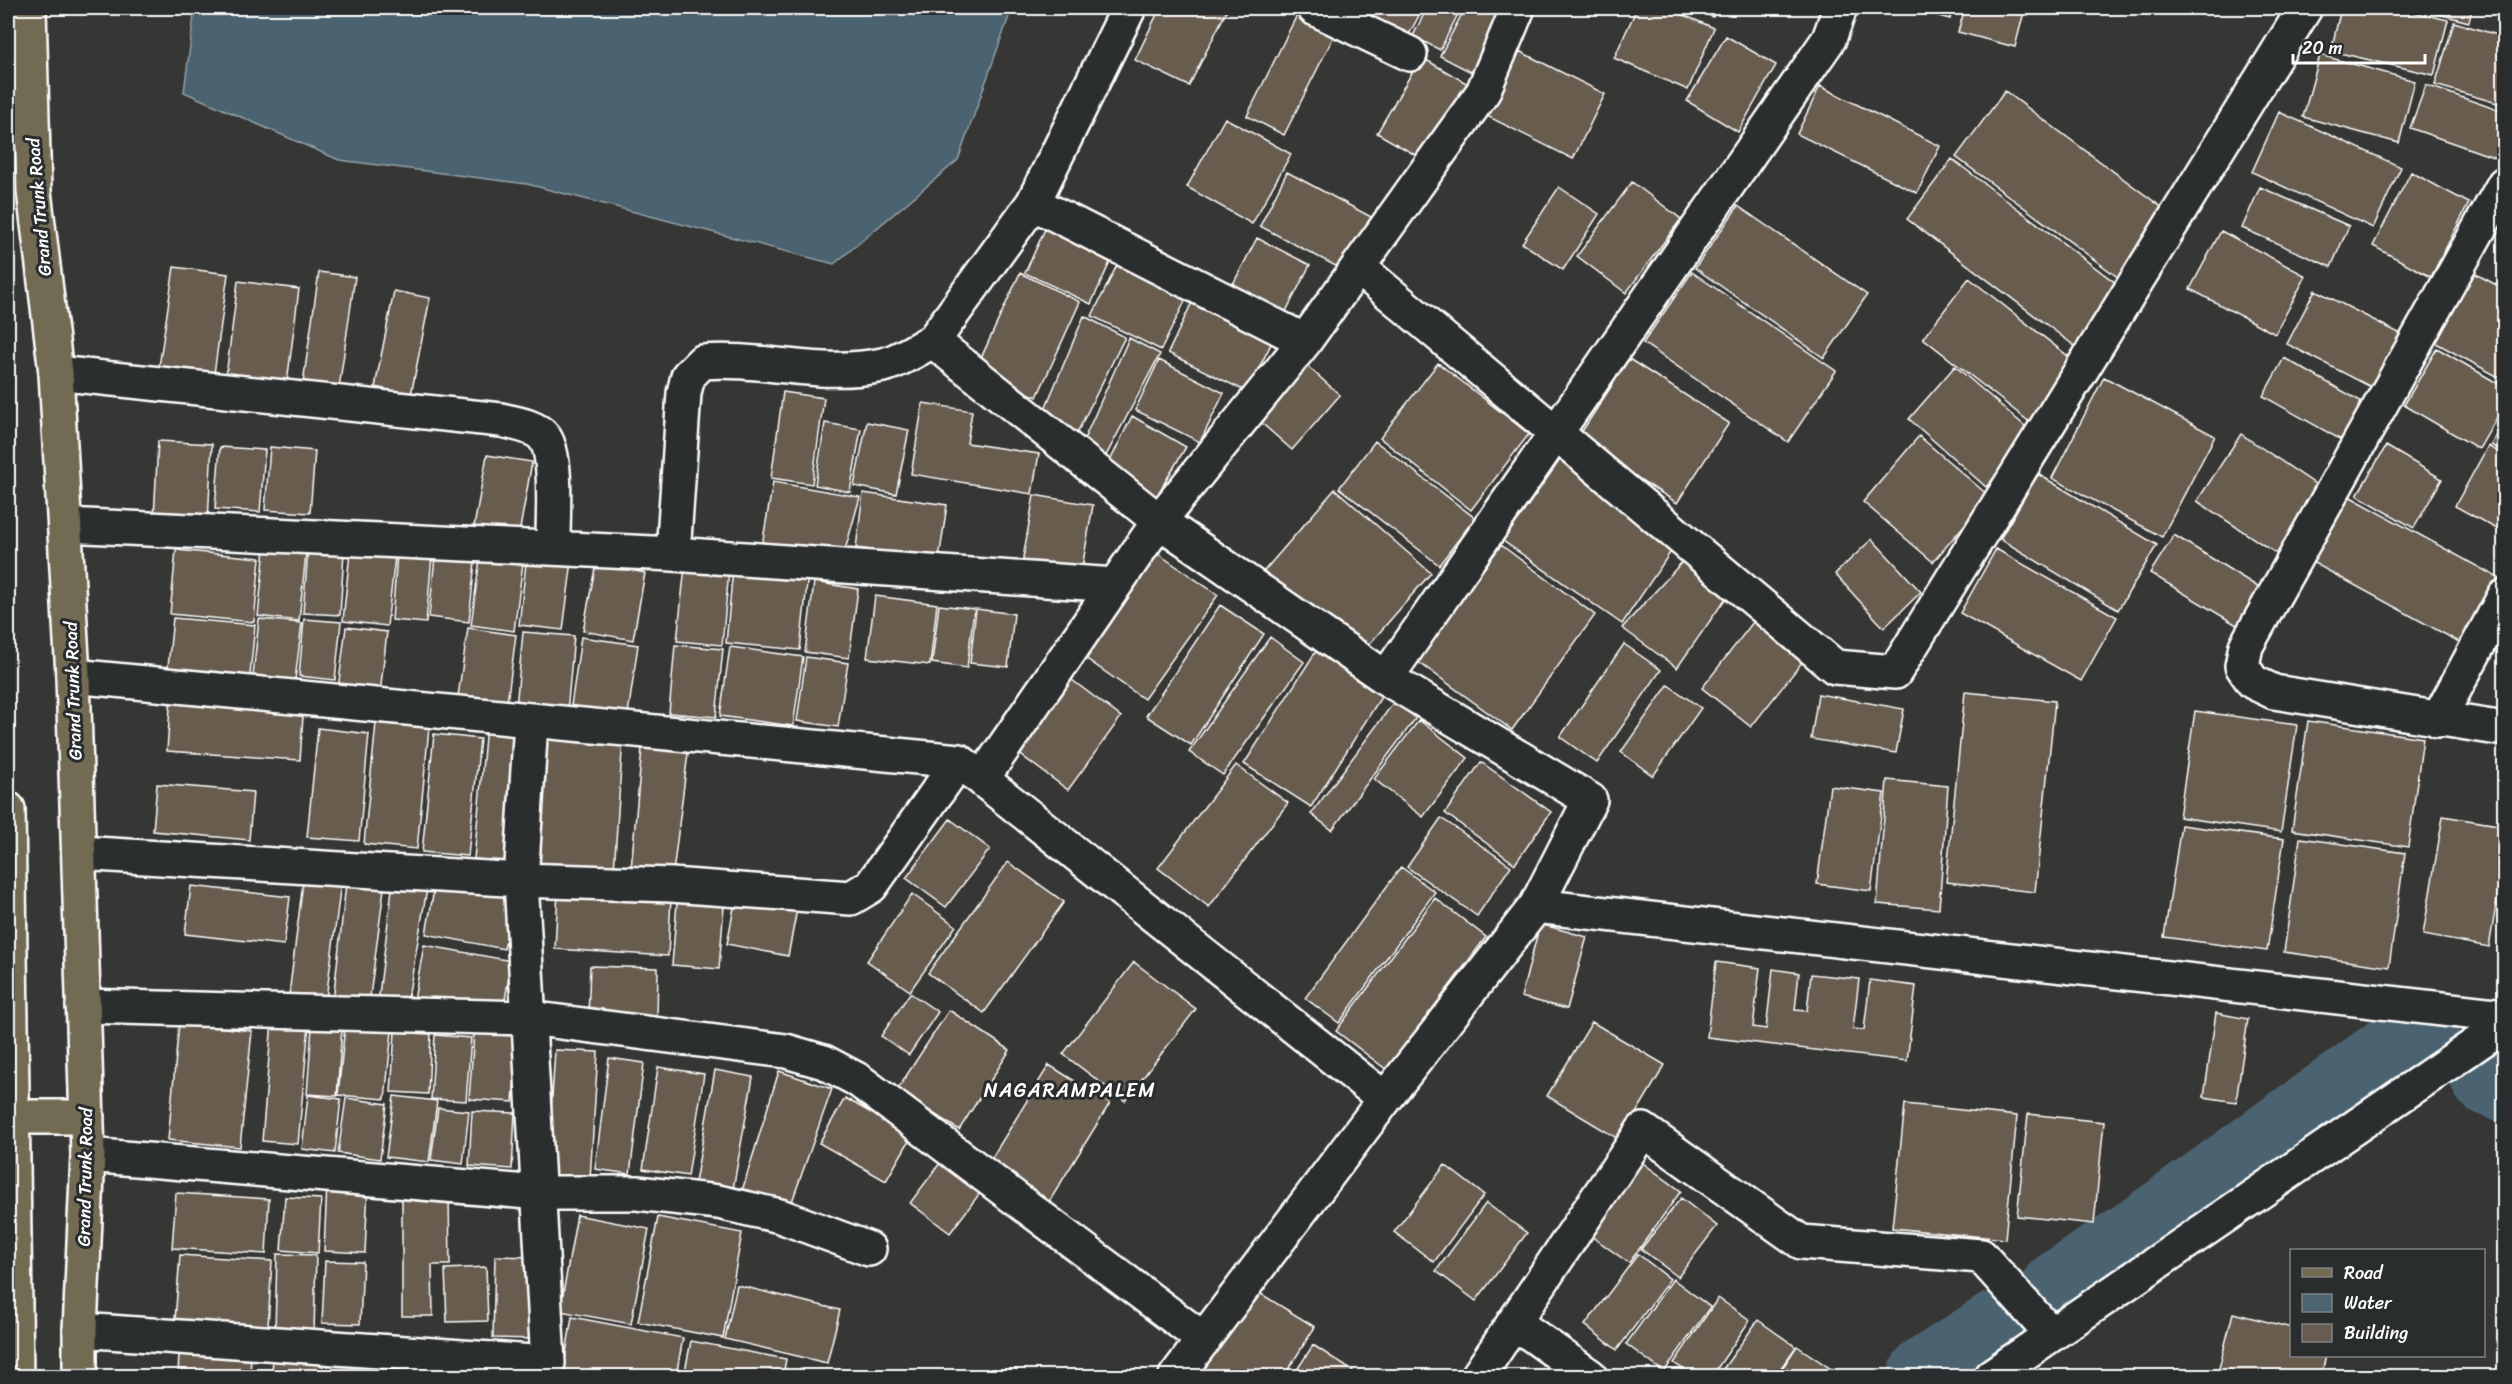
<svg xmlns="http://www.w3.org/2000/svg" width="2512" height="1384" viewBox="0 0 2512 1384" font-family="Sriracha,sans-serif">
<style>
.water{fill:#4b6470;stroke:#93a2a9;stroke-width:1.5}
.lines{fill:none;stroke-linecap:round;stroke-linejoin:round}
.river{stroke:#4b6470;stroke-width:80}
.building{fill:#685b4f;stroke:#fff;stroke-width:1.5}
.minor-casing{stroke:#fff;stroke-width:38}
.major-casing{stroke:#fff;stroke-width:38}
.minor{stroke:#2a2d2e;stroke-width:33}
.major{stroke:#736b52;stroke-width:33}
.labels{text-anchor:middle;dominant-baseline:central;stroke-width:6;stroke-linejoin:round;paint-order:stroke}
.street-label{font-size:18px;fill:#fff;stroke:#2a2d2e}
.neighbourhood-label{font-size:20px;letter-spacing:1.5px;fill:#fff;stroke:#2a2d2e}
</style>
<rect width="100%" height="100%" fill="#363635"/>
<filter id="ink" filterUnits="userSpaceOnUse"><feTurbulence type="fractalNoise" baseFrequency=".0167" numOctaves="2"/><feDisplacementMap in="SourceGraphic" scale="12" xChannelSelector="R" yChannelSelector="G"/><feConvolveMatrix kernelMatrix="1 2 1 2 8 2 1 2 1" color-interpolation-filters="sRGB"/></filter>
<g filter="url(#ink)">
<path class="water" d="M195 8H1012L958 160 834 264 527 184 339 160 184 92Z"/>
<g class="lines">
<path class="river" d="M2490 1076 2504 1082
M2060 1290 2140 1237 2392 1055 2424 1050
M1928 1376 1999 1330"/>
</g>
<path class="building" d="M1160 8H1228L1189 86 1135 60Z
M1375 8H1423L1405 42 1367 22Z
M1427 8H1461L1440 50 1413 36Z
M1465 8H1507L1473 73 1440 56Z
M1637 8H1667L1714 28 1688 90 1614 58Z
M1690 8H1717L1713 17Z
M1909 8H1953L1950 19Z
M1965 8H2025L2015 47 1958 32Z
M2341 8H2396L2448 20 2434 75 2331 51Z
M2416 8H2472L2469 22Z
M1297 15 1335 34 1284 135 1247 116Z
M2454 22 2504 37V105L2435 85Z
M1726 36 1776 65 1738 132 1687 101Z
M1519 51 1605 94 1573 159 1487 116Z
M2320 55 2415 81 2399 143 2303 117Z
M1421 57 1468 84 1424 160 1377 133Z
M2426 85 2504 112V131L2496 158 2410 128Z
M1820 86 1940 146 1917 193 1797 134Z
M2005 91 2168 212 2119 278 1956 157Z
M2279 112 2401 167 2373 228 2252 172Z
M1225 118 1291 154 1252 224 1187 187Z
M1952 159 2121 287 2076 347 1907 219Z
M1287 172 1375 219 1347 272 1260 226Z
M2411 172 2469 203 2431 277 2373 246Z
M1632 182 1681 219 1626 293 1577 256Z
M1559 187 1599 214 1563 270 1522 243Z
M2260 187 2349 226 2331 267 2242 228Z
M1738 206 1867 295 1824 358 1695 268Z
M1045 229 1111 260 1091 304 1025 273Z
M2221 231 2306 276 2275 334 2190 289Z
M1257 238 1310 265 1283 317 1230 290Z
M1118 263 1187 297 1161 350 1092 316Z
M174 267 228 274 214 374 159 367Z
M319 272 355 277 339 388 303 383Z
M1692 272 1836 371 1788 442 1643 343Z
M1020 273 1080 302 1037 397 976 369Z
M2474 273 2504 289V380L2436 343Z
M1969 278 2078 364 2032 424 1923 338Z
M238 281 299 289 287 383 226 376Z
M2315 290 2401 334 2373 388 2287 344Z
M394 291 430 298 411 395 375 387Z
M1195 296 1275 336 1247 392 1168 353Z
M1084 316 1125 337 1074 439 1044 411Z
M1129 338 1160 354 1102 463 1081 446Z
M2437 348 2504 387V405L2479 449 2404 405Z
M1297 357 1340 395 1292 450 1249 412Z
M2284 358 2364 403 2343 441 2263 396Z
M1629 359 1729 423 1677 503 1577 439Z
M1159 360 1224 393 1200 442 1135 410Z
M1438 363 1529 434 1471 510 1380 438Z
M1955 366 2033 433 1986 487 1909 419Z
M2104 377 2215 436 2162 537 2052 478Z
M783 392 824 398 812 484 771 478Z
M923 403 972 411 967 443 1039 454 1032 494 911 474Z
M1132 416 1186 447 1156 497 1108 465Z
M867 422 909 430 896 494 854 486Z
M2504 422V452L2491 445Z
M825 423 861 429 850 492 815 485Z
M2241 434 2321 488 2277 554 2197 501Z
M1919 436 1989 496 1933 562 1863 502Z
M158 441 212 444 208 521 154 518Z
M1375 441 1475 518 1439 565 1339 488Z
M2386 446 2442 479 2414 528 2357 495Z
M2488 446 2504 455V533L2455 506Z
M220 447 265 450 260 512 215 509Z
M270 447 315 451 310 513 265 510Z
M1564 454 1674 547 1622 624 1503 541Z
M487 455 532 462 518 540 473 532Z
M2038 474 2157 545 2118 610 2000 539Z
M773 482 860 497 844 554 761 551Z
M1335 489 1431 573 1360 655 1264 571Z
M863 493 947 505 939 559 856 548Z
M1034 495 1093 505 1081 574 1022 564Z
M2347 495 2504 581 2470 648 2312 562Z
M2174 535 2263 590 2240 627 2150 573Z
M1872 539 1921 592 1884 628 1835 574Z
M1501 545 1595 615 1512 730 1417 661Z
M265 548 306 553 299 621 258 616Z
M1996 549 2117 617 2081 681 1960 613Z
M176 550 260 558 254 622 170 614Z
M308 550 344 553 340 615 303 613Z
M1154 551 1218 595 1144 699 1081 655Z
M350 552 395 557 387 626 343 621Z
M397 554 432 556 426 623 392 620Z
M527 555 572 561 563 630 519 625Z
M435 557 475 561 469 622 429 617Z
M480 558 523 563 514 631 471 625Z
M1683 561 1726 598 1677 668 1622 628Z
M596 563 645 573 633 640 583 631Z
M685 566 729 571 722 645 677 641Z
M733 568 808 574 800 650 726 643Z
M814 582 858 589 849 658 805 652Z
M875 596 937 604 930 665 867 658Z
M939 605 974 609 967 668 932 663Z
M1220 605 1264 634 1191 745 1146 716Z
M976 609 1014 614 1008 667 970 663Z
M1757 617 1807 656 1751 727 1702 688Z
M173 618 255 625 249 685 167 677Z
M259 619 302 623 295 680 253 676Z
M304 619 341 622 335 680 299 676Z
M346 627 387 632 380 694 338 689Z
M468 628 516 635 507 703 458 696Z
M523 632 574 636 567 713 516 708Z
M581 637 638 645 628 714 571 706Z
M1270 637 1304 662 1223 775 1189 752Z
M1624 644 1661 670 1597 763 1560 737Z
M675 645 723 649 716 717 669 713Z
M730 647 803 657 793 726 720 716Z
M1316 651 1383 694 1311 807 1244 764Z
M806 657 848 663 838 727 797 721Z
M1068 677 1121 717 1068 790 1014 750Z
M1668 685 1701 708 1653 776 1621 752Z
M1965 692 2055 701 2035 892 1946 882Z
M171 693 304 702 300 760 167 751Z
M1818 694 1904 709 1896 753 1811 739Z
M1394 702 1416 718 1332 830 1311 814Z
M2195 711 2297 725 2281 832 2179 817Z
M1419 720 1468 758 1423 817 1374 779Z
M2308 721 2423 738 2408 847 2292 830Z
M376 723 429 728 417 849 364 844Z
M486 726 528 730 515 863 474 859Z
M318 728 369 734 359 841 307 837Z
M535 732 623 737 614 871 526 865Z
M434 734 480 739 468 856 422 852Z
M642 748 688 753 673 873 631 869Z
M1481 762 1551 812 1515 864 1445 813Z
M1236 765 1288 803 1209 907 1158 868Z
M1887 780 1948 786 1939 909 1877 904Z
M157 784 253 792 249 840 153 831Z
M1830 786 1884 793 1871 891 1817 884Z
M2443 816 2504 826V858L2489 947 2423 935Z
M1441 818 1511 866 1477 916 1407 867Z
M950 819 990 849 946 907 906 878Z
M2181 825 2284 839 2267 951 2164 937Z
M2300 838 2405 853 2389 967 2284 952Z
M1008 862 1064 902 984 1013 928 973Z
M1401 867 1435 892 1339 1023 1305 998Z
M304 874 342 875 326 999 289 995Z
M347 875 385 881 369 1004 333 1001Z
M393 881 428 883 407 1004 378 1003Z
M435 884 515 899 504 949 426 934Z
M191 886 290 897 284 945 185 934Z
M678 890 725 894 719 969 672 965Z
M558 891 671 898 668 956 555 949Z
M737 892 798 904 788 956 727 944Z
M912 894 956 926 910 991 867 961Z
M1435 898 1486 937 1387 1070 1336 1031Z
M1540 924 1587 937 1567 1009 1521 997Z
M424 945 512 961 502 1016 414 1000Z
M1134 962 1196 1009 1125 1101 1063 1054Z
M1716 962 1760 968 1753 1027 1766 1029 1773 969 1799 973 1795 1010 1807 1011 1811 974 1859 979 1853 1029 1864 1030 1870 980 1916 986 1907 1061 1707 1037Z
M590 966 658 968 657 1020 588 1018Z
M910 993 938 1012 909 1055 881 1036Z
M949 1010 1010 1050 959 1130 897 1090Z
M2216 1013 2248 1019 2236 1102 2204 1097Z
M272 1021 309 1024 298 1144 262 1141Z
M1592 1022 1665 1065 1620 1140 1547 1096Z
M179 1023 252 1031 240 1147 168 1140Z
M312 1026 342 1028 337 1096 307 1094Z
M345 1026 392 1031 385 1099 338 1095Z
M395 1032 431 1034 428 1094 391 1092Z
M474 1033 518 1036 513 1102 469 1099Z
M435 1035 471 1038 466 1101 431 1099Z
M555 1050 598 1052 590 1179 547 1176Z
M609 1058 644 1063 630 1174 595 1169Z
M1049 1065 1110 1103 1049 1202 988 1164Z
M658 1067 704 1074 688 1176 643 1169Z
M715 1070 753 1077 732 1195 694 1188Z
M779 1071 832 1089 789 1210 741 1194Z
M308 1095 341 1099 335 1153 302 1149Z
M394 1096 437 1101 429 1162 386 1157Z
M346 1098 387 1104 380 1159 338 1153Z
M845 1098 912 1136 886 1181 819 1143Z
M1905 1104 2017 1116 2005 1239 1892 1228Z
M438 1108 469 1111 463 1164 431 1160Z
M472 1111 515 1113 512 1169 469 1166Z
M2028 1114 2104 1122 2094 1224 2017 1216Z
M943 1159 983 1189 950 1233 910 1203Z
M1640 1161 1681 1191 1629 1263 1587 1233Z
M1445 1165 1484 1195 1434 1262 1394 1232Z
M327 1184 368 1186 365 1253 324 1251Z
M176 1193 269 1199 266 1254 172 1248Z
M402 1195H449L450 1265H432L433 1316H402Z
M285 1197 321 1199 318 1253 281 1250Z
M1681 1198 1717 1226 1678 1277 1641 1249Z
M1486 1203 1527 1233 1476 1301 1436 1271Z
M577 1215 649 1229 631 1324 560 1311Z
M658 1217 742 1233 723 1338 638 1322Z
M277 1254 316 1255 314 1332 275 1331Z
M1638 1254 1670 1279 1617 1350 1585 1325Z
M180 1255 272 1261 268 1326 175 1320Z
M495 1256 540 1257 539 1339 493 1338Z
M325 1261 363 1262 360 1324 322 1323Z
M486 1267 488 1321 447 1322 445 1269Z
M1673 1279 1710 1307 1664 1372 1626 1344Z
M737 1285 840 1310 827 1363 725 1339Z
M1253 1289 1315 1327 1284 1376H1199Z
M1718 1298 1750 1320 1712 1376H1693L1674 1363Z
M2233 1313 2292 1328V1356H2326L2321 1376H2217Z
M572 1317 683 1338 676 1376H589L563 1372Z
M1758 1320 1796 1347 1775 1376H1718Z
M691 1341 786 1359 783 1376H684Z
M1313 1345 1359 1375 1358 1376H1293Z
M1797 1346 1834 1371 1831 1376H1777Z
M179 1353 251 1356 250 1376H178Z
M273 1354 323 1358 322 1376H272Z
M328 1358 375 1362 374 1376H327Z
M415 1361 465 1368 464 1376H412Z
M467 1373 516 1376H467Z"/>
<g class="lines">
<g class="minor-casing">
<path id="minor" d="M1129 8 1033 203 933 341 1159 521 1386 678 1590 800 1536 906 1385 1099 1176 1376
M1314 8 1410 54
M2504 184 2246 646 2242 666 2253 682 2274 692 2504 729
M1033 203 1305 341
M1358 267 1835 667 1895 672 2305 8
M56 373 501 420C514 423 535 426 544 437 559 456 552 523 553 548
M65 525 673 554 1115 585
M673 554 684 393 688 376 702 362C763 357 818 378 883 365 900 361 918 348 933 341
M73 676 959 761 1385 1099
M1386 678 1829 39 1840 8
M2438 720 2504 597
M531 722 521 880 548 1363 543 1376
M982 779 1159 521 1305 341 1483 92 1518 8
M79 853 521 880 671 885 851 898 871 886 959 761
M1536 906 2504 1016
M83 1006 529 1018 786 1051 824 1062 858 1080 1204 1340
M88 1155 540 1193H637L718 1202 780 1216 869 1249
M1514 1322 1590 1376
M80 1330 548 1363
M1478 1376 1643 1130 1801 1242 1981 1256 2051 1334
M1991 1376 2504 1025"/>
</g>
<g class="major-casing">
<path id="major" d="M29 8 34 191 56 373 73 676 88 1155 80 1330V1376
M8 809 16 1376
M14 1117H87"/>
</g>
<use href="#minor" class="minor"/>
<use href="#major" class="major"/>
</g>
</g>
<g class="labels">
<g class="street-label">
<text transform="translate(39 207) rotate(-95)">Grand Trunk Road</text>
<text transform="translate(73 691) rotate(-92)">Grand Trunk Road</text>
<text transform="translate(85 1177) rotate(-89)">Grand Trunk Road</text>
</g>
<g class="neighbourhood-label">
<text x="1070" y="1090">NAGARAMPALEM</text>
</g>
</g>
<rect width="2512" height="1384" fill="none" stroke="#2a2d2e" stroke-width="30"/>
<rect x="15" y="15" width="2482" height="1354" fill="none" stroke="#fff" stroke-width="2" filter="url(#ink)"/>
<rect x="2290" y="1249" width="195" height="108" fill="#2a2d2e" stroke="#7f8182" stroke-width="1.5"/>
<rect x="2302" y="1268" width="30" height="9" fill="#736b52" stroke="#7f8182" stroke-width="1.5"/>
<text x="2344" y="1279" font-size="18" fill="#ffffff">Road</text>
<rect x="2302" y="1294" width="30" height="18" fill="#4b6470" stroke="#7f8182" stroke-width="1.5"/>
<text x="2344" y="1309" font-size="18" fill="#ffffff">Water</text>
<rect x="2302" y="1324" width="30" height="18" fill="#685b4f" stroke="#7f8182" stroke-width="1.5"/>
<text x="2344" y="1339" font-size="18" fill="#ffffff">Building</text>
<path d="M2293 54v9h132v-9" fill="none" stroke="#ffffff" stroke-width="3"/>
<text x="2302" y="54" font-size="18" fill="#ffffff" stroke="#2a2d2e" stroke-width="4.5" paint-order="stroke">20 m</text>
</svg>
